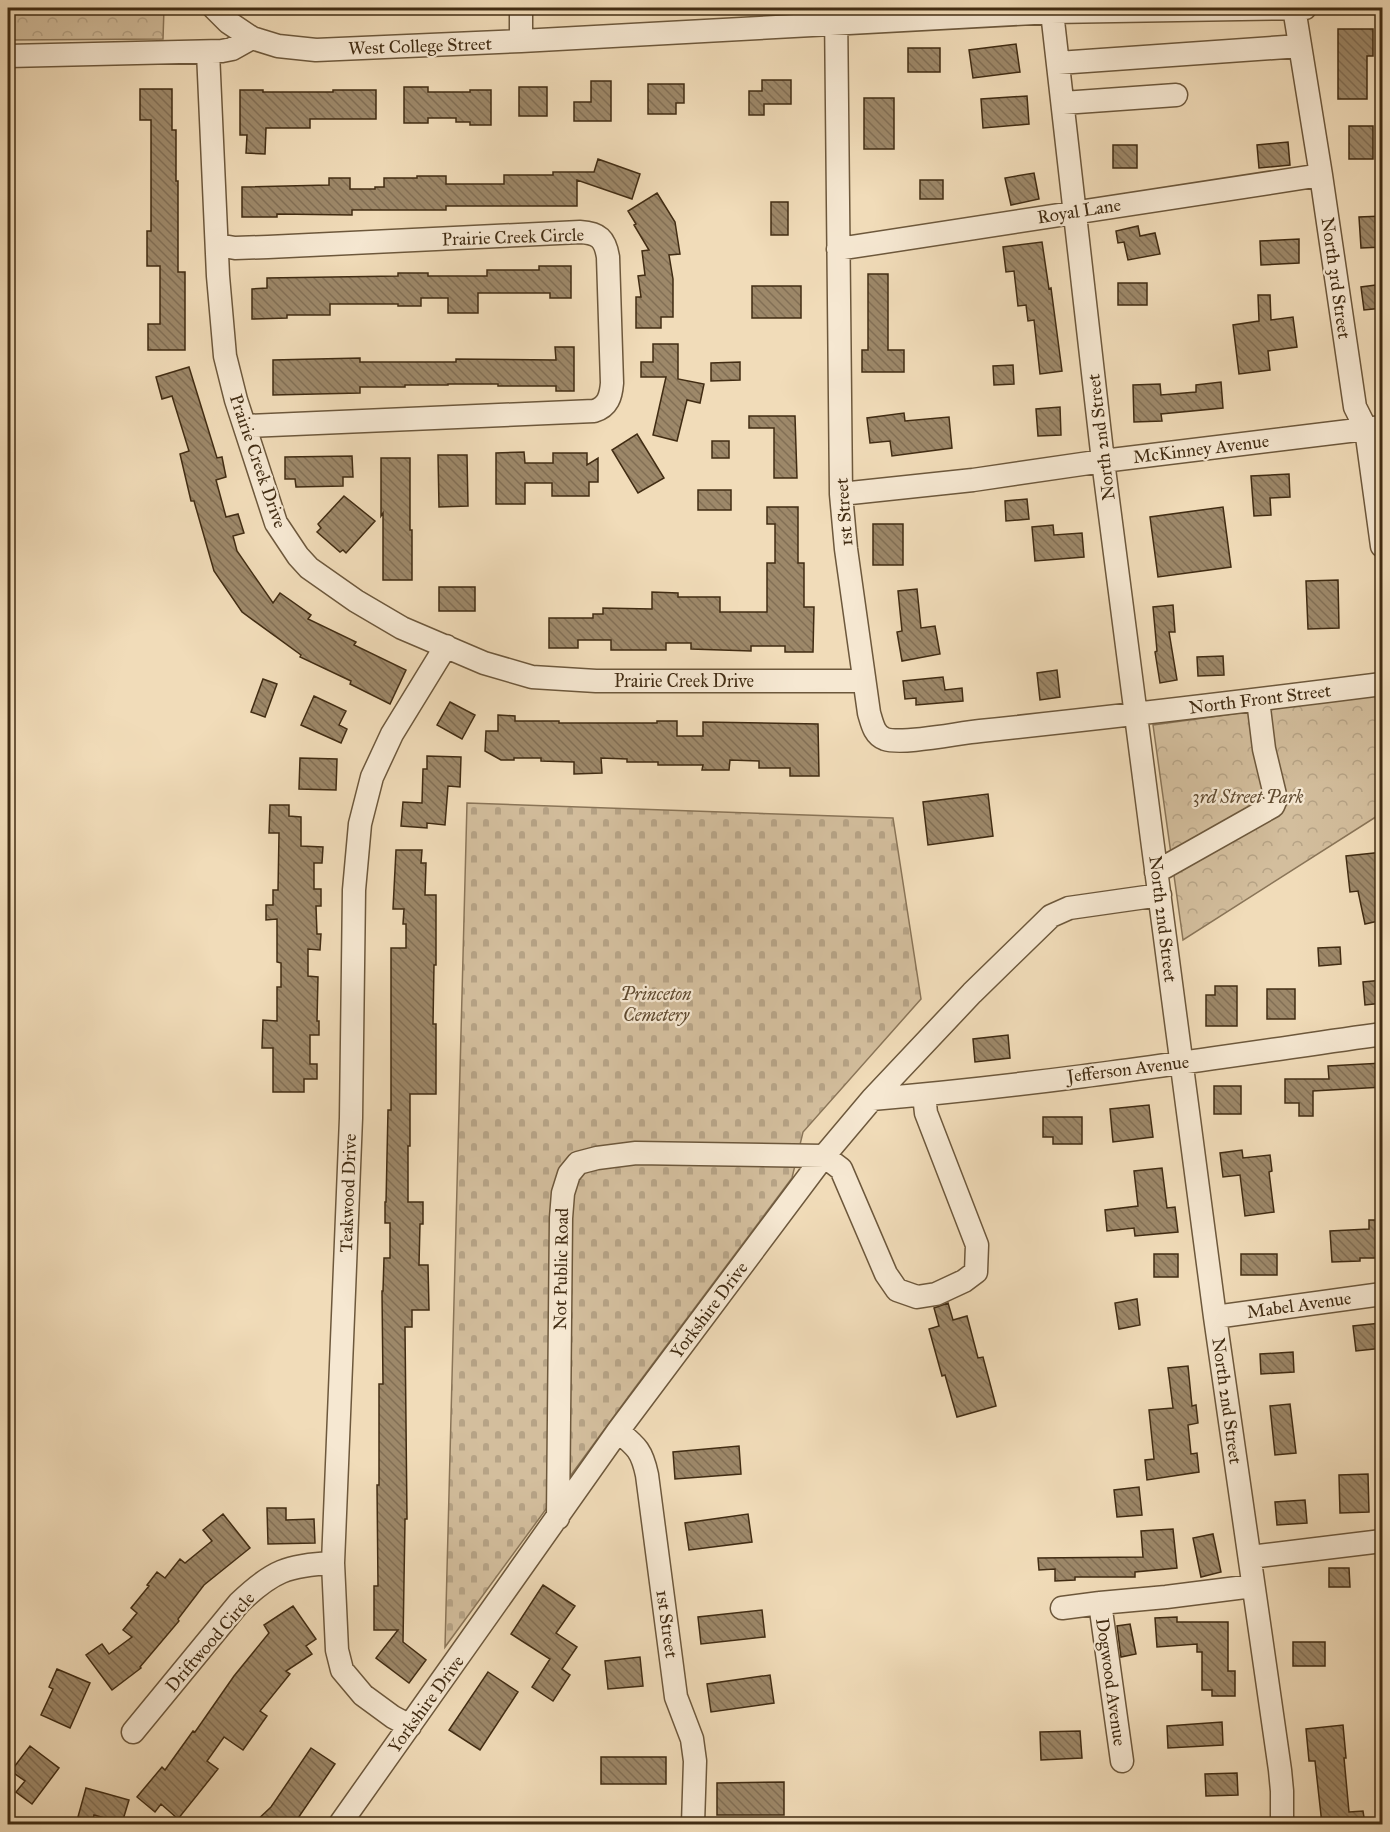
<svg xmlns="http://www.w3.org/2000/svg" width="1390" height="1832" viewBox="0 0 1390 1832" font-family="'IM FELL Great Primer',serif">
<style>
.forest{fill:url(#forest-crowns);stroke:#8a7558;stroke-width:1.5}
.cemetery{fill:url(#cemetery-stones);stroke:#8a7558;stroke-width:1.5}
.building{fill:url(#building-back-hatch);stroke:#412c13;stroke-width:1.5}
.lines{fill:none;stroke-linecap:round;stroke-linejoin:round}
.minor-casing{stroke:#6d583c;stroke-width:25}
.minor{stroke:#f6e8d2;stroke-width:22}
.labels{text-anchor:middle;dominant-baseline:central;stroke-width:4.5;stroke-linejoin:round;paint-order:stroke}
.street-label{font-size:18px;fill:#412c13;stroke:#f6e8d2}
.park-label{font-size:18px;font-style:italic;fill:#5e492f;stroke:#f6e8d2}
</style>
<defs>
<pattern id="forest-crowns" width="20" height="18" patternUnits="userSpaceOnUse" patternTransform="scale(1.5)"><rect width="20" height="18" fill="#d3be9d"/><path d="M2 6a3 3 0 1 1 6 0M12 15a3 3 0 1 1 6 0" fill="none" stroke="#b6a386"/></pattern>
<pattern id="cemetery-stones" width="16" height="16" patternUnits="userSpaceOnUse" patternTransform="scale(1.5)"><rect width="16" height="16" fill="#d3be9d"/><path d="M2 7V4a2 2 0 0 1 4 0v3zM10 15v-3a2 2 0 0 1 4 0v3z" fill="#b6a386"/></pattern>
<pattern id="building-back-hatch" width="6" height="6" patternUnits="userSpaceOnUse" patternTransform="scale(1.5)"><rect width="6" height="6" fill="#9d8869"/><path d="M-1 5l2 2M0 0l6 6M5-1l2 2" fill="none" stroke="#826f55"/></pattern>
</defs>
<rect width="100%" height="100%" fill="#f1dcb9"/>
<filter id="stains"><feTurbulence type="fractalNoise" baseFrequency=".00333" numOctaves="4"/><feColorMatrix values="0 0 0 0 .2 0 0 0 0 .09 0 0 0 0 .02 0 0 0 .5 -.17"/></filter>
<radialGradient id="worn" r=".72"><stop offset=".6" stop-color="#630" stop-opacity="0"/><stop offset="1" stop-color="#630" stop-opacity=".3"/></radialGradient>
<path class="forest" d="M8 8H164L163 39 8 40Z
M1382 693V813L1183 940 1153 725Z"/>
<path class="cemetery" d="M467 803 893 818 921 999 803 1132 792 1178 634 1389 445 1647Z"/>
<path class="building" d="M1338 29H1373V56H1367V99H1338Z
M1016 44 1020 72 973 78 969 50Z
M908 48H940V72H908Z
M762 80H791V104H764V115H749V91H762Z
M591 81H611V121H574V102H591Z
M648 84H684V103H676V114H648Z
M404 87H428V92H470V90H491V125H470V122H456V118H428V123H404Z
M519 87H547V116H519Z
M140 89H172V130H176V181H178V272H185V350H148V324H160V266H147V231H151V120H140Z
M240 90H263V92H333V90H376V119H310V128H266L265 154 246 153 247 135H240Z
M1027 96 1029 124 983 128 981 99Z
M864 98H894V149H864Z
M1349 126H1373V159H1349Z
M1288 142 1290 165 1259 168 1257 145Z
M1113 145H1137V168H1113Z
M598 159 640 174 632 199 577 180V206H446V210H352V215L277 214V217H242V187L329 185V178H350V189H375V187H384V178H417V176H446V184H504V175H553V172H594Z
M1034 173 1039 199 1011 205 1005 178Z
M920 180H943V199H920Z
M657 193 675 222 680 254 669 255 673 279V317H661V328H636V297H641L638 276 645 275 642 251 649 250 634 225 636 224 628 211Z
M771 202H788V235H771Z
M1383 216V247L1361 248 1359 217Z
M1138 226 1140 236 1155 233 1160 254 1128 260 1124 242 1118 243 1116 231Z
M1299 239V263L1261 265 1260 241Z
M1042 242 1049 289 1051 288 1062 371 1040 374 1034 320 1028 321 1026 305 1018 306 1014 271 1006 272 1003 247Z
M539 266H571V298H550V293H478V313H448V298H421V306H398V304H330V315H287V318L252 319V289L267 288V278L398 276V273H428V276H487V270H539Z
M868 274H888V350H904V372H862V350H868Z
M1118 283H1147V305H1118Z
M1383 284V308L1364 310 1361 287Z
M752 286H801V318H752Z
M1258 295H1270L1271 320 1293 317 1297 347 1268 351 1270 370 1239 374 1233 325 1259 321Z
M653 344H678V379L704 384 700 403 687 400 677 441 653 435 666 377H641V362H653Z
M555 347H574V391H556V386H498V384H448V385H405V387H360V393L273 395V360L360 358V362H456V359L556 360Z
M740 362V380L711 381V363Z
M1013 365 1014 384 994 385 993 366Z
M189 367 217 458 222 457 226 477 216 480 226 517 238 514 244 533 233 536 237 551 273 603 280 593 311 615 308 619 356 642 354 645 406 670 390 704 350 684 351 681 300 657 301 655 242 612 214 571 194 501H191L180 454 189 451 172 396 162 399 156 377Z
M1221 382 1223 408 1161 414 1162 421 1134 422 1133 385 1160 384 1161 395 1196 392V385Z
M1060 407 1061 435 1038 436 1036 409Z
M904 413 905 421 949 417 952 448 892 456 890 441 870 443 867 418Z
M749 416H795L797 478H774V428H749Z
M637 434 664 478 638 493 612 450Z
M712 441H729V458H712Z
M524 452 525 463H553V453H587V465L598 458V482H589V496H552V483H525V504H496V453Z
M438 455H467L468 506 439 507Z
M352 456 353 477H343V486L296 487 295 479H285V457Z
M381 458H410V530H412V580H383V513L381 516Z
M1289 474 1290 497 1270 498 1271 515 1254 516 1251 476Z
M698 490H731V510H698Z
M344 496 375 521 346 553 343 550 340 552 317 532 321 528 318 524Z
M1027 499 1029 519 1006 521 1005 501Z
M767 507H798V563H804V607H814L813 652H785V646H751V651L691 649V643H666V650H611V640H578V648H549V618H593V614H603V608L652 609V592L678 593V597H720V612H767V563H775V524H767Z
M1223 507 1231 567 1158 577 1150 517Z
M873 524H903V565H873Z
M1053 525 1054 535 1082 533 1084 557 1035 561 1032 527Z
M1338 580 1339 628 1308 629 1306 581Z
M439 587H475V611H439Z
M917 589 921 628 935 626 940 654 902 661 897 632 902 631 898 591Z
M1173 605 1175 632H1169L1177 680 1160 683 1155 652 1157 651 1153 607Z
M1223 656 1224 675 1198 676 1197 657Z
M1057 670 1060 697 1040 700 1037 673Z
M943 677 945 690 962 688 963 701 916 705V698L905 699 903 681Z
M263 679 277 684 265 717 251 712Z
M314 696 346 711 339 725 347 729 341 743 301 725Z
M450 702 475 715 462 739 437 725Z
M498 715 515 716V721H559V723H657V721H677V736H703V722L818 724 819 776H790V768H759V761L730 760 729 770H702L703 765H658V762H627V759L601 758 602 773 574 774V762L541 761V758H514V760H501L485 751 486 731H498Z
M427 756 461 757 460 787 448 786 445 825 427 823V828L401 826 403 802 422 803 423 769H427Z
M300 758 337 759 336 790 299 789Z
M988 794 993 836 928 845 923 802Z
M270 805H289V816L301 817V846L323 847 322 863H314V889H321V906H316L317 934H321L320 950 308 949V976L318 977 317 1021H319V1035H310V1064H317V1079H304V1092H273V1048H262L263 1020 277 1021V987H281V963L277 962V919L266 920V905H273V890H278L279 833H269Z
M396 850H422L421 863H426L425 895H436V965H434L433 1024H436V1094H410V1146H408V1202H423V1224H420L419 1265H428L429 1310H412V1327H405L407 1519H405L403 1642 426 1660 409 1683 376 1658 398 1630H374V1586H378L377 1485H379V1384H383L382 1291H383L384 1258H390V1223H385V1202H386L388 1110H391V948H406V924H403L404 909H393Z
M1383 852V920L1365 924 1358 891 1350 892 1346 856Z
M1340 947 1341 964 1319 966 1318 948Z
M1383 980V1003L1365 1005 1363 982Z
M1215 986H1237V1026H1206V995H1215Z
M1267 989H1295V1019H1267Z
M1008 1035 1010 1058 975 1062 973 1039Z
M1383 1063V1087L1313 1091V1116H1299V1103H1285V1079H1329L1328 1066Z
M1214 1086H1241V1114H1214Z
M1149 1105 1153 1137 1113 1142 1110 1109Z
M1043 1117H1082V1144H1053V1137H1043Z
M1242 1150 1243 1158 1270 1155 1272 1171 1269 1172 1274 1212 1245 1216 1240 1175 1223 1177 1220 1153Z
M1162 1168 1167 1208 1175 1207 1178 1232 1135 1236 1134 1228 1107 1231 1105 1210 1138 1206 1134 1171Z
M1369 1220H1383V1258H1360V1261L1332 1262 1330 1231 1369 1229Z
M1154 1254H1178V1277H1154Z
M1241 1254H1277V1275H1241Z
M1137 1299 1140 1325 1119 1329 1115 1303Z
M948 1303 953 1320 967 1316 978 1358 983 1357 996 1406 957 1417 945 1375 942 1376 929 1329 939 1326 934 1308Z
M1381 1323 1383 1348 1356 1351 1353 1326Z
M1293 1352 1294 1372 1261 1374 1260 1354Z
M1188 1366 1192 1406 1196 1405 1198 1423 1188 1425 1191 1454 1197 1453 1199 1472 1147 1480 1145 1460 1154 1459 1149 1410 1173 1408 1168 1368Z
M1290 1404 1296 1453 1275 1455 1270 1406Z
M739 1446 741 1474 675 1479 673 1452Z
M1368 1474 1369 1512 1340 1513 1339 1475Z
M1139 1487 1142 1515 1117 1517 1114 1490Z
M1305 1500 1307 1523 1277 1525 1275 1502Z
M267 1508H286V1520L314 1519 315 1543 268 1544Z
M223 1514 250 1548 204 1585 178 1619 179 1621 140 1667 141 1668 112 1690 86 1655 102 1644 109 1654 132 1637 123 1630 137 1613 131 1608 149 1586 147 1585 157 1572 165 1578 180 1559 185 1563 212 1541 203 1530Z
M748 1514 752 1542 689 1550 685 1523Z
M1173 1529 1177 1568 1135 1572V1577H1075V1580L1055 1581V1569L1039 1570 1038 1558 1143 1557 1141 1531Z
M1213 1534 1221 1572 1201 1577 1193 1538Z
M1329 1568H1349L1350 1587H1329Z
M543 1585 575 1606 556 1633 577 1647 562 1669 570 1675 553 1701 532 1687 550 1659 511 1634Z
M293 1606 316 1639 306 1646 312 1654 286 1671 290 1674 260 1711 267 1716 243 1750 224 1737 207 1761 218 1769 178 1819 161 1804 155 1812 137 1797 162 1767 165 1770 193 1731 195 1732 234 1676 269 1633 264 1625Z
M762 1610 765 1637 701 1644 698 1617Z
M1177 1617V1622H1228V1671H1235V1696H1212V1690H1202V1652H1197V1644L1157 1647 1155 1618Z
M1130 1624 1136 1654 1121 1657 1117 1626Z
M1293 1642H1325V1666H1293Z
M640 1657 643 1686 608 1689 605 1661Z
M57 1669 90 1683 70 1728 41 1715 53 1689 49 1687Z
M488 1672 518 1692 480 1750 449 1730Z
M770 1675 774 1703 711 1712 707 1684Z
M1222 1722 1223 1745 1168 1748 1167 1726Z
M1343 1725 1346 1758H1344L1349 1812 1363 1811 1365 1824H1322L1315 1761H1309L1306 1729Z
M1080 1731 1082 1758 1041 1760 1040 1732Z
M30 1746 59 1768 32 1804 16 1792 25 1781 11 1771Z
M311 1748 335 1764 294 1824H253L271 1807Z
M601 1757H666V1784H601Z
M1237 1773 1238 1795 1206 1796 1205 1774Z
M784 1782V1815H717V1783Z
M86 1788 129 1800 122 1823 94 1815 92 1824H76Z"/>
<g class="lines">
<g class="minor-casing">
<path id="minor" d="M214 8 228 22 252 38 278 46 316 50 521 41 1052 12 1305 8
M521 8V41
M836 8 841 494 846 549 869 713C872 723 874 735 885 739 903 745 958 733 980 731 1114 717 1248 701 1382 684
M1294 8 1321 175 1355 407 1366 429 1382 546
M1052 12 1103 461 1152 839 1215 1317 1280 1770 1282 1791V1824
M208 52 218 276 225 356 236 400 276 523 298 556 309 568 356 601 402 628 484 663 532 677 596 681H864
M8 56 222 51 232 49 252 38
M1058 63 1300 46
M1063 103 1176 95
M217 245 235 248 268 247 580 232C599 233 605 239 608 257L612 383C611 396 608 407 594 411L246 426
M838 249 1321 175
M841 494 973 480 1103 461 1382 427
M1156 872 1273 806 1276 799 1264 749 1258 700
M872 1099C1043 1085 1213 1058 1382 1034
M1215 1317 1382 1294
M618 1431C637 1447 642 1451 647 1475L676 1697 692 1739 695 1761 693 1824
M558 1518 561 1218 563 1193 569 1174 578 1163 597 1158 636 1153 824 1156 841 1169 886 1274 897 1290 917 1297 936 1294 964 1281 976 1272 977 1245 926 1113 924 1095
M1250 1557 1382 1541
M1100 1603 1122 1761
M1062 1608 1100 1603 1166 1597 1253 1586
M410 1726 393 1717 363 1695 342 1670 337 1650 333 1563 351 1118 354 890 360 824 372 777 392 734 446 646
M133 1732 239 1603C272 1571 288 1565 333 1563
M340 1824 618 1431 824 1156 872 1099 972 993 1051 916 1069 908 1160 895"/>
</g>
<use href="#minor" class="minor"/>
</g>
<g class="labels">
<g class="street-label">
<text transform="translate(420 46) rotate(-2)">West College Street</text>
<text transform="translate(1079 211) rotate(-9)">Royal Lane</text>
<text transform="translate(513 237) rotate(-2)">Prairie Creek Circle</text>
<text transform="translate(1336 278) rotate(82)">North 3rd Street</text>
<text transform="translate(1101 437) rotate(-97)">North 2nd Street</text>
<text transform="translate(1201 449) rotate(-7)">McKinney Avenue</text>
<text transform="translate(258 461) rotate(71)">Prairie Creek Drive</text>
<text transform="translate(844 512) rotate(-94)">1st Street</text>
<text x="684" y="681">Prairie Creek Drive</text>
<text transform="translate(1260 699) rotate(-7)">North Front Street</text>
<text transform="translate(1163 919) rotate(83)">North 2nd Street</text>
<text transform="translate(1128 1069) rotate(-7)">Jefferson Avenue</text>
<text transform="translate(348 1193) rotate(-88)">Teakwood Drive</text>
<text transform="translate(561 1269) rotate(-89)">Not Public Road</text>
<text transform="translate(1299 1305) rotate(-8)">Mabel Avenue</text>
<text transform="translate(709 1310) rotate(-53)">Yorkshire Drive</text>
<text transform="translate(1227 1401) rotate(82)">North 2nd Street</text>
<text transform="translate(667 1624) rotate(82)">1st Street</text>
<text transform="translate(210 1642) rotate(-49)">Driftwood Circle</text>
<text transform="translate(1111 1682) rotate(82)">Dogwood Avenue</text>
<text transform="translate(426 1704) rotate(-54)">Yorkshire Drive</text>
</g>
<g class="park-label">
<text x="1248" y="797">3rd Street Park</text>
<text x="656" y="994">Princeton<tspan x="656" dy="21">Cemetery</tspan></text>
</g>
</g>
<rect width="1390" height="1832" fill="none" stroke="#f1dcb9" stroke-width="30"/>
<rect x="9" y="9" width="1372" height="1814" fill="none" stroke="#412c13" stroke-width="3"/>
<rect x="15" y="15" width="1360" height="1802" fill="none" stroke="#412c13" stroke-width="1.5"/>
<rect width="100%" height="100%" filter="url(#stains)"/>
<rect width="100%" height="100%" fill="url(#worn)"/>
</svg>
